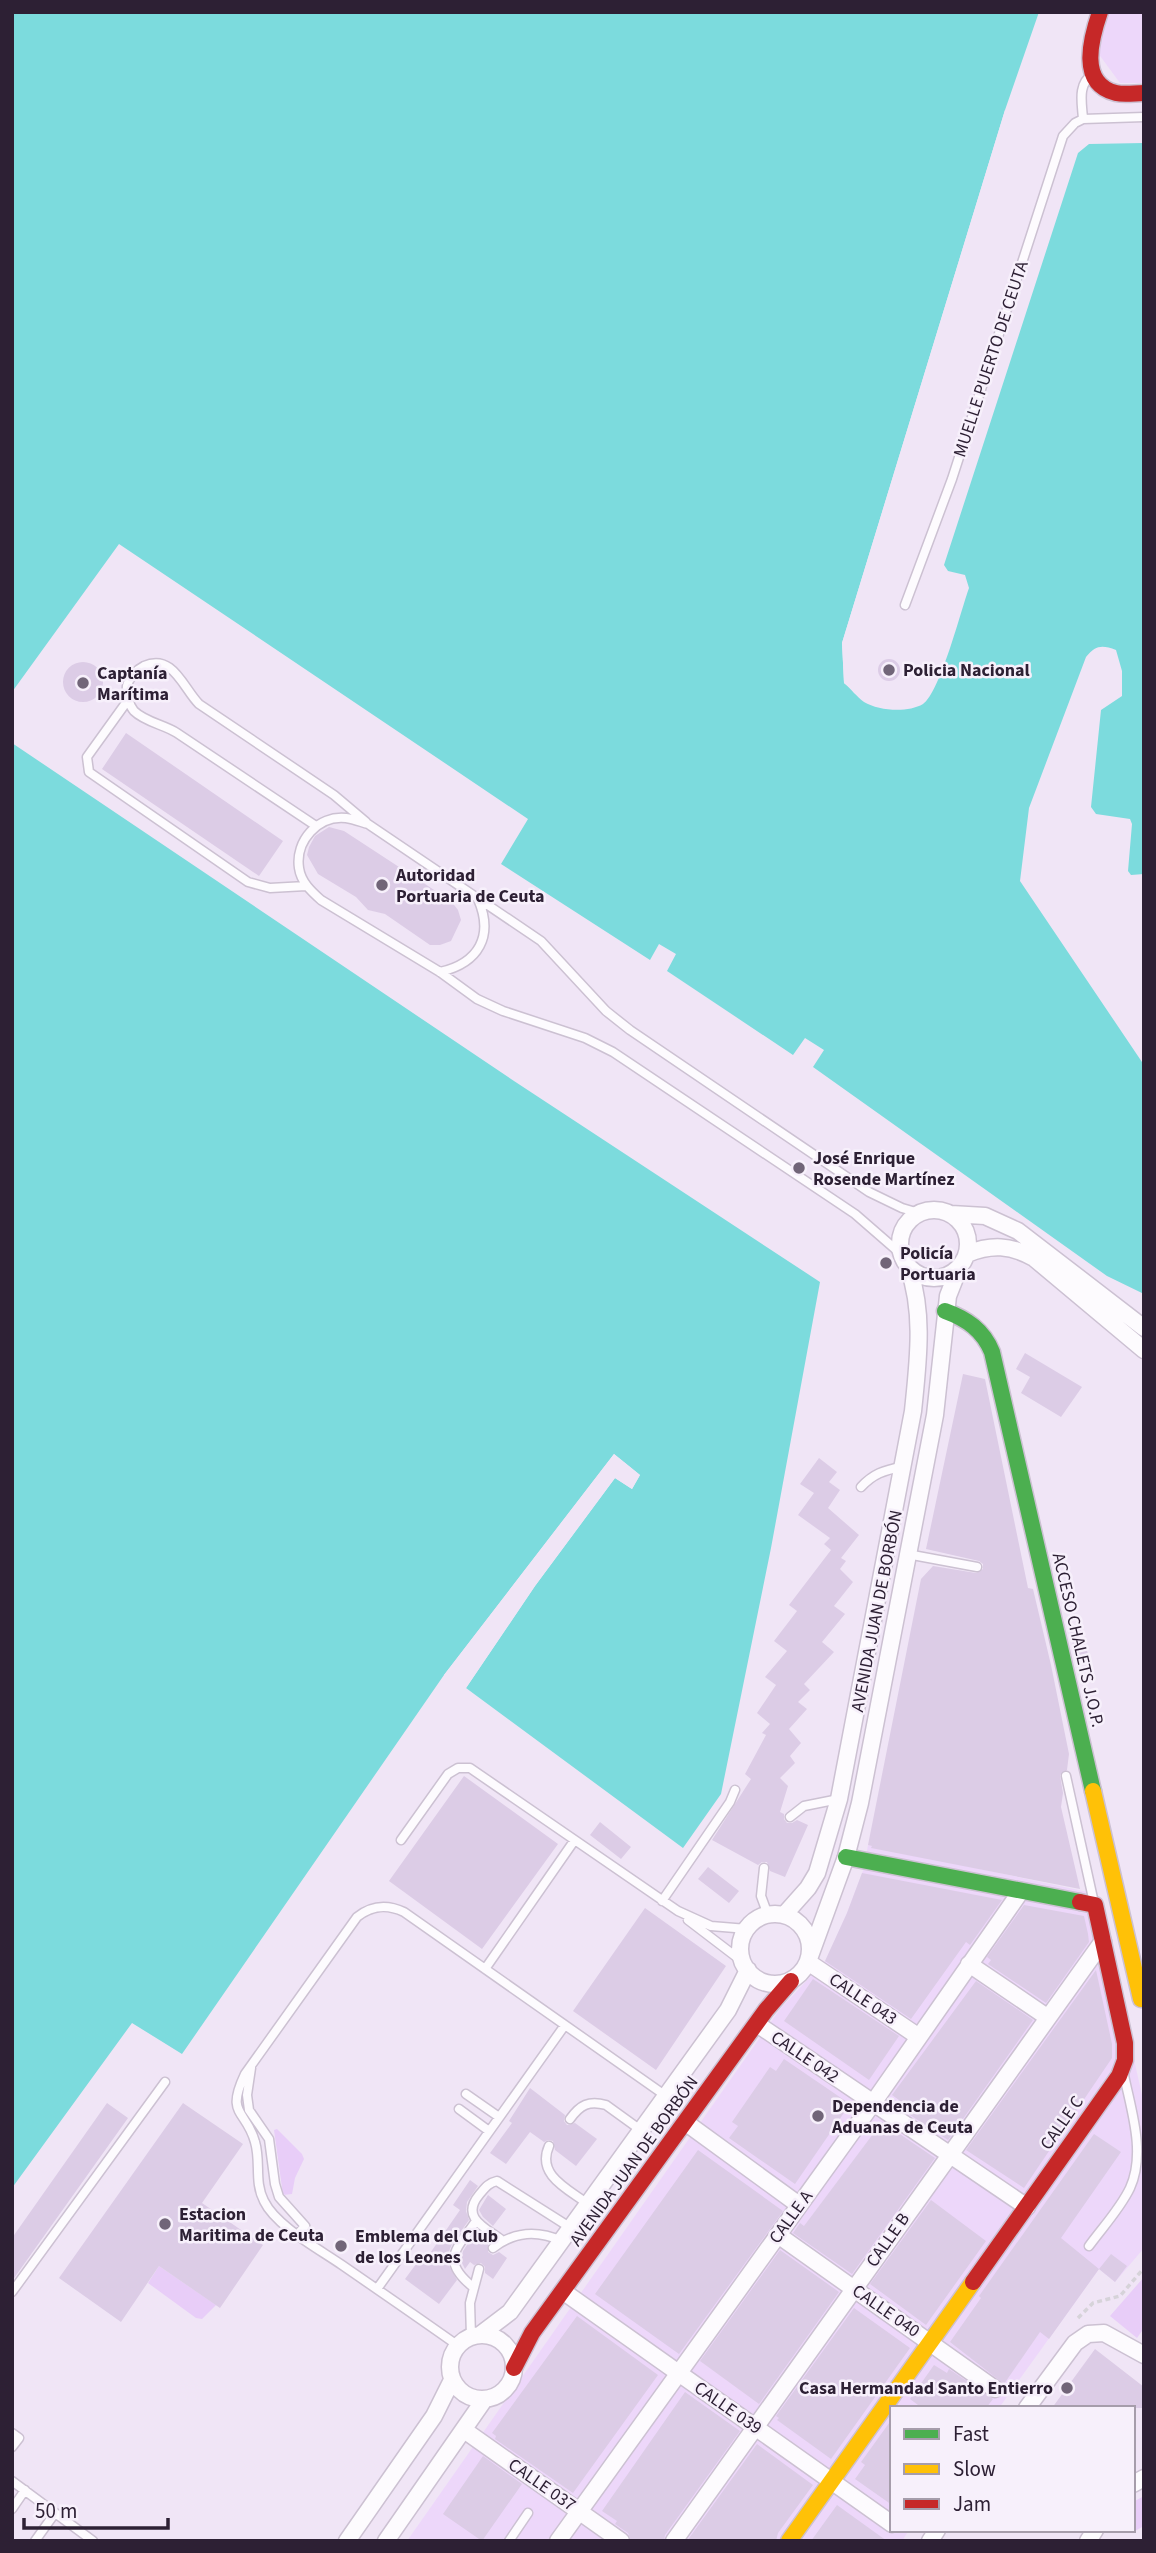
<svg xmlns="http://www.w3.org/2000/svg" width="1156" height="2553" viewBox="0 0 1156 2553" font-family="'Source Sans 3',sans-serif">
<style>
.built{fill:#edd7fa}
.green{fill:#e8cdf8}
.water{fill:#7cdbdd}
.pier{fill:#f0e5f6}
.building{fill:#dccce6}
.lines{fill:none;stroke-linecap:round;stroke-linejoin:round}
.lane-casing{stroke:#ccc1d2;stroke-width:11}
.street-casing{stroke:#ccc1d2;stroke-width:19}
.fast-casing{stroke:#ccc1d2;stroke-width:19}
.slow-casing{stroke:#ccc1d2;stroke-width:19}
.jam-casing{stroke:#ccc1d2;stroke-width:19}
.path{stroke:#d6d3d9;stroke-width:3.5;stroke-dasharray:5 3.5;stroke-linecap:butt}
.lane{stroke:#fdfbfe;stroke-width:8}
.street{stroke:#fdfbfe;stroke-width:16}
.fast{stroke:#4caf50;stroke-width:16}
.slow{stroke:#ffc107;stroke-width:16}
.jam{stroke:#c62828;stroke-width:16}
.poi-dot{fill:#716578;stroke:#f7f0fb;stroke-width:2.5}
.labels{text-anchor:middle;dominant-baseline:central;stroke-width:5;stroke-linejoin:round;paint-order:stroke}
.street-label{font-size:18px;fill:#2d2034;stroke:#f7f0fb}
.poi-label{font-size:18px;font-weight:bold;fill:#2d2034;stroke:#f7f0fb;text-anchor:start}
</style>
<rect width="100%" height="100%" fill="#f0e5f6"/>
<path class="built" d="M1109 12H1144V83H1120L1095 49Z
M868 1845 1097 1894 1144 2104V2248L1115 2282 1099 2269 999 2408H892V2530H909L902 2541H407L780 2009 826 1960 847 1913 864 1868Z"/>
<path class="green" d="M277 2129 302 2154 304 2159 295 2178 292 2194 283 2195 274 2130Z
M159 2266 216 2305 202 2319 196 2318 148 2283Z
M1144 2277V2328L1137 2338 1110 2316Z
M1144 2496V2526L1133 2532V2502Z"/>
<path class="water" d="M12 12H1039L1005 110 842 643 844 683C851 689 857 697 864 702 879 711 908 713 923 704 940 693 961 610 969 588L965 575 948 571 944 565 1078 153 1089 144 1144 143V874L1131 875 1128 871 1132 824 1130 819 1096 814 1091 807 1101 710 1122 696V671L1116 650C1102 645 1096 645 1086 657L1029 808 1020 881 1144 1065V1294L1107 1276 813 1067 824 1050 805 1038 793 1055 667 971 676 954 659 944 650 960 501 864 528 819 119 544 12 692Z
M12 743 514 1081 820 1282 771 1548 721 1794 683 1848 466 1688 535 1586 615 1478 632 1489 640 1475 614 1454 444 1675 182 2054 132 2023 12 2188Z"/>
<path class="pier" d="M1005 110 1008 111 846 643 848 682 853 686 849 687 844 683 842 643Z
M614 1454 640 1475 632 1489 615 1478 535 1586 466 1688 463 1686 532 1584 613 1475H617L631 1484 635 1476 615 1459 448 1677 444 1675Z"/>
<path class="building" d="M878 670a11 11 0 1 1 22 0a11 11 0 1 1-22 0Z
M63 682a20 20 0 1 1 40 0a20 20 0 1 1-40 0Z
M126 733 283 841 259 876 102 769Z
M329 827 344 831 451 901 458 910 461 920 451 941 440 945H430L385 914 368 910 356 897 318 874 307 855 309 847 315 836Z
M1025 1353 1082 1387 1061 1417 1021 1393 1030 1377 1016 1369Z
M963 1374 985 1379 1028 1588 1033 1589 1051 1665 1069 1754 1067 1770 1060 1775 1063 1793 1061 1807 1080 1889 871 1848 872 1846 868 1845 921 1579 933 1566 976 1573 983 1569V1564L979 1561 926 1549Z
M819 1458 837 1472 829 1482 840 1490 828 1508 859 1535 841 1558 846 1561 840 1569 853 1582 834 1606 845 1614 822 1642 834 1652 804 1684 810 1690 798 1702 807 1709 789 1729 801 1743 790 1756 795 1763 780 1778 788 1786 780 1812 784 1814V1819L787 1823H792L797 1820 808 1825 785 1877 770 1871 767 1862H762L758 1865 712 1840 751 1779 745 1774 766 1735 762 1733 770 1724 757 1713 776 1685 765 1677 787 1651 774 1641 797 1611 789 1605 831 1550 824 1544 830 1538 798 1515 814 1493 800 1484Z
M1080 1628 1088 1654 1076 1657 1070 1632Z
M464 1776 558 1844 482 1949 389 1881Z
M600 1822 631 1847 621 1859 590 1835Z
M708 1867 739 1891 729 1903 698 1879Z
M862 1873 1002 1900 970 1945 966 1942 911 2019 825 1961 847 1913Z
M1024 1905 1084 1916 1088 1934 1089 1942 1046 2003 988 1964 991 1960 987 1957Z
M645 1908 726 1966 656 2070 573 2011Z
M1096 1970 1112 2044V2058L1024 2188 966 2150Z
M813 1979 899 2036 869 2080 784 2021Z
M976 1981 1033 2020 948 2140 895 2105 899 2100 892 2095Z
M784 2059 850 2104 795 2184 729 2138 738 2126 732 2122 770 2067 776 2071Z
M530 2088 565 2115 564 2121 567 2125 575 2123 597 2139 576 2166 555 2150 553 2141 548 2140 544 2142 530 2132 506 2164 490 2153 512 2123 509 2121Z
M107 2103 128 2118 12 2281V2238Z
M183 2103 243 2144 202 2203 263 2245 220 2308 159 2266 121 2322 59 2278Z
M882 2122 935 2158 852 2274 793 2233 800 2223 804 2226Z
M1094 2134 1121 2152 1061 2238 1099 2269 1049 2339 1040 2332 1004 2384 950 2342 981 2298 979 2296Z
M698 2150 783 2211 679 2354 595 2294Z
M470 2180 478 2186 467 2202 466 2211 469 2220 452 2244 448 2254V2264L457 2280 439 2304 405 2279 422 2256 426 2259 460 2210 453 2205Z
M488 2195 506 2209 493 2226 483 2217 479 2210Z
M931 2200 986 2241 926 2325 870 2284Z
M477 2230 485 2236 482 2240 488 2244V2252L493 2255 499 2252 507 2258 493 2279 485 2273V2267L481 2263 474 2265 470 2262 465 2269 461 2261 463 2251Z
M780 2250 839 2292 759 2404 700 2361Z
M1111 2254 1127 2266 1115 2282 1099 2269Z
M854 2308 910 2348 831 2459 777 2420 779 2418 776 2416Z
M577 2316 658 2375 573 2493 495 2439 496 2436 492 2433Z
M1095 2349 1144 2387V2408H1052Z
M934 2365 947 2373 949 2369 993 2399 986 2408H922L910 2399Z
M685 2392 740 2431 665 2535 664 2541H631L628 2533 615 2524 617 2521 602 2511Z
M892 2419V2505L855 2479 865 2465 861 2462Z
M757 2444 813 2485 778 2533 776 2541H687Z
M483 2456 522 2484 482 2541 443 2514Z
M837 2505 887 2541H811Z"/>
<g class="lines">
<g class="lane-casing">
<path id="lane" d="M1083 119C1082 103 1077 84 1093 74
M905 605 952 479 1063 136 1075 123 1083 119 1144 117
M128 700 87 757 89 772 248 882 270 888 306 886
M316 826C270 795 224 764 177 733 165 725 145 722 134 711 129 705 126 694 127 686 129 678 136 670 144 666 173 653 183 688 199 704L334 795 366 822
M440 972C479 963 494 936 478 899
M901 1254 855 1214 613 1052 585 1038 503 1011 477 999 440 972 321 900C311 891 301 882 299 868 295 841 318 815 346 818 353 819 361 822 368 824L541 941 606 1011 630 1030 869 1192 902 1208 919 1213
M861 1487C873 1474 884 1470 902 1467
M907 1554 977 1567
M1066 1776 1094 1903
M790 1817 804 1806 839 1799
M401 1840 448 1774 458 1768H470L678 1911 711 1926 747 1929
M764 1868 761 1896 768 1915
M662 1901 730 1802 735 1790
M688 1920 743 1962
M485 1969 574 1841
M251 2068 247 2095 249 2110 269 2139 275 2184 279 2197 305 2226 298 2234
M466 2094 499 2117
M459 2109 489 2131
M570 2119C580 2105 589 2100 606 2105L642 2131
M549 2146C536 2175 568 2189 588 2204
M503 2241C486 2228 460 2218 479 2195 485 2188 488 2183 497 2181L571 2228
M1089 2246C1102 2228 1120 2209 1130 2188 1146 2153 1131 2110 1124 2075
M493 2248C515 2231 537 2230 562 2241
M473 2287C440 2260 456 2250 476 2221
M377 2289 565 2025
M12 2292 165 2082
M471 2336 470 2303 479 2269
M457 2345C419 2318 381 2292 342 2265 319 2249 276 2226 264 2201 254 2182 261 2162 255 2142 246 2109 225 2116 245 2074L357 1917C372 1905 387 1904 404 1912L666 2096
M12 2433 19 2438 12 2447
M12 2481 93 2541
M12 2509 25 2490
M35 2541 55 2513
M509 2541 528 2513"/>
</g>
<g class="street-casing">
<path id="street" d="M900 1244a34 34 0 1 1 68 0a34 34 0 1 1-68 0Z
M951 1214 985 1216 1018 1231 1144 1328
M967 1254C991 1244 1011 1245 1034 1258L1144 1350
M740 1949a35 35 0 1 1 70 0a35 35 0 1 1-70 0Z
M784 1915 808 1888 817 1873 839 1799 913 1411C918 1362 925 1310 907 1264
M810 1956 846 1857 860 1803 935 1415 948 1296 959 1268
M808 1962 919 2037
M969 1964 1047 2017
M757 2024 1027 2207
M685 2122 799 2205
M778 2235 995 2389
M564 2292 892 2524
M481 2334 510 2312 728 2010 748 1970
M450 2367a32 32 0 1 1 64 0a32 32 0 1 1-64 0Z
M1027 2408 1075 2343 1088 2334 1104 2333 1144 2355
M464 2430 621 2541
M1133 2484 1144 2478
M347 2541 434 2416 452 2380
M386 2541 484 2400
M558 2541 873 2103 1021 1891
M674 2541 1103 1941
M930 2541 937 2530
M1088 2541 1095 2530"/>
</g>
<g class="fast-casing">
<path id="fast" d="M945 1311C967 1319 983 1330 992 1352L1093 1791
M846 1857 1080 1902"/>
</g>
<g class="slow-casing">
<path id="slow" d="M1093 1791 1141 1999
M789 2541 973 2282"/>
</g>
<g class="jam-casing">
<path id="jam" d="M1100 12C1091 38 1078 84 1116 93 1125 95 1135 93 1144 93
M973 2282 1119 2076 1125 2060V2043L1095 1905 1080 1902
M514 2368 532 2333 766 2010 791 1981"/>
</g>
<path class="path" d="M1078 2318 1093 2303 1120 2296 1144 2268"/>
<use href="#lane" class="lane"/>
<use href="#street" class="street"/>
<use href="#fast" class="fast"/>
<use href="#slow" class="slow"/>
<use href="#jam" class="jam"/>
</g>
<g class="poi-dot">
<circle cx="889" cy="670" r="7"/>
<circle cx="83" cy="683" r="7"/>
<circle cx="382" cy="885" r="7"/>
<circle cx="799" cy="1168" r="7"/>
<circle cx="886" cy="1263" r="7"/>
<circle cx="818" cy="2116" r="7"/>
<circle cx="165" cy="2224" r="7"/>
<circle cx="341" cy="2246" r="7"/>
<circle cx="1067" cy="2388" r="7"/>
</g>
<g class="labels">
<g class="street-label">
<text transform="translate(991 359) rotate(-72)">MUELLE PUERTO DE CEUTA</text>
<text transform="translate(877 1611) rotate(-79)">AVENIDA JUAN DE BORBÓN</text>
<text transform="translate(1078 1640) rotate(77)">ACCESO CHALETS J.O.P.</text>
<text transform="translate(863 1999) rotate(34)">CALLE 043</text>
<text transform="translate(805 2057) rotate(34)">CALLE 042</text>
<text transform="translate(1062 2123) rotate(-55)">CALLE C</text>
<text transform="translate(634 2161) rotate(-54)">AVENIDA JUAN DE BORBÓN</text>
<text transform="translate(791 2217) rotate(-54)">CALLE A</text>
<text transform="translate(888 2240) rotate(-55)">CALLE B</text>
<text transform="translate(886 2311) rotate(35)">CALLE 040</text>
<text transform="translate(728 2408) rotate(35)">CALLE 039</text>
<text transform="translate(542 2485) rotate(35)">CALLE 037</text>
</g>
<g class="poi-label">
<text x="903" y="670">Policia Nacional</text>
<text x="97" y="673">Captanía<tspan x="97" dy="21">Marítima</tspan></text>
<text x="396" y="875">Autoridad<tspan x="396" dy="21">Portuaria de Ceuta</tspan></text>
<text x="813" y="1158">José Enrique<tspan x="813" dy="21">Rosende Martínez</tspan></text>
<text x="900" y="1253">Policía<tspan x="900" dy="21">Portuaria</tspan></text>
<text x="832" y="2106">Dependencia de<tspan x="832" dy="21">Aduanas de Ceuta</tspan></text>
<text x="179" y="2214">Estacion<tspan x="179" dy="21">Maritima de Ceuta</tspan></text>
<text x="355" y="2236">Emblema del Club<tspan x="355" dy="21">de los Leones</tspan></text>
<text x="1053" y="2388" text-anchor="end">Casa Hermandad Santo Entierro</text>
</g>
</g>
<rect width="1156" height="2553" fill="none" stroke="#2d2034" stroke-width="28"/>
<rect x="890" y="2406" width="245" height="126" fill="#f7f0fb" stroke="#a69dab" stroke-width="2"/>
<rect x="904" y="2429" width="35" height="10" fill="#4caf50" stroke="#a69dab" stroke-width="2"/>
<text x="953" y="2441" font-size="21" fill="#2d2034">Fast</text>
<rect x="904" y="2464" width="35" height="10" fill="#ffc107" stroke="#a69dab" stroke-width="2"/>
<text x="953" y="2476" font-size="21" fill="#2d2034">Slow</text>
<rect x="904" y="2499" width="35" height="10" fill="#c62828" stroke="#a69dab" stroke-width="2"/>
<text x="953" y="2511" font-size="21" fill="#2d2034">Jam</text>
<path d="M24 2518v10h144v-10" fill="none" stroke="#2d2034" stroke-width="3.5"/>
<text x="35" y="2518" font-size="21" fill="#2d2034" stroke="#f7f0fb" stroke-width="5" paint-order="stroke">50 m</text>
</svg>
